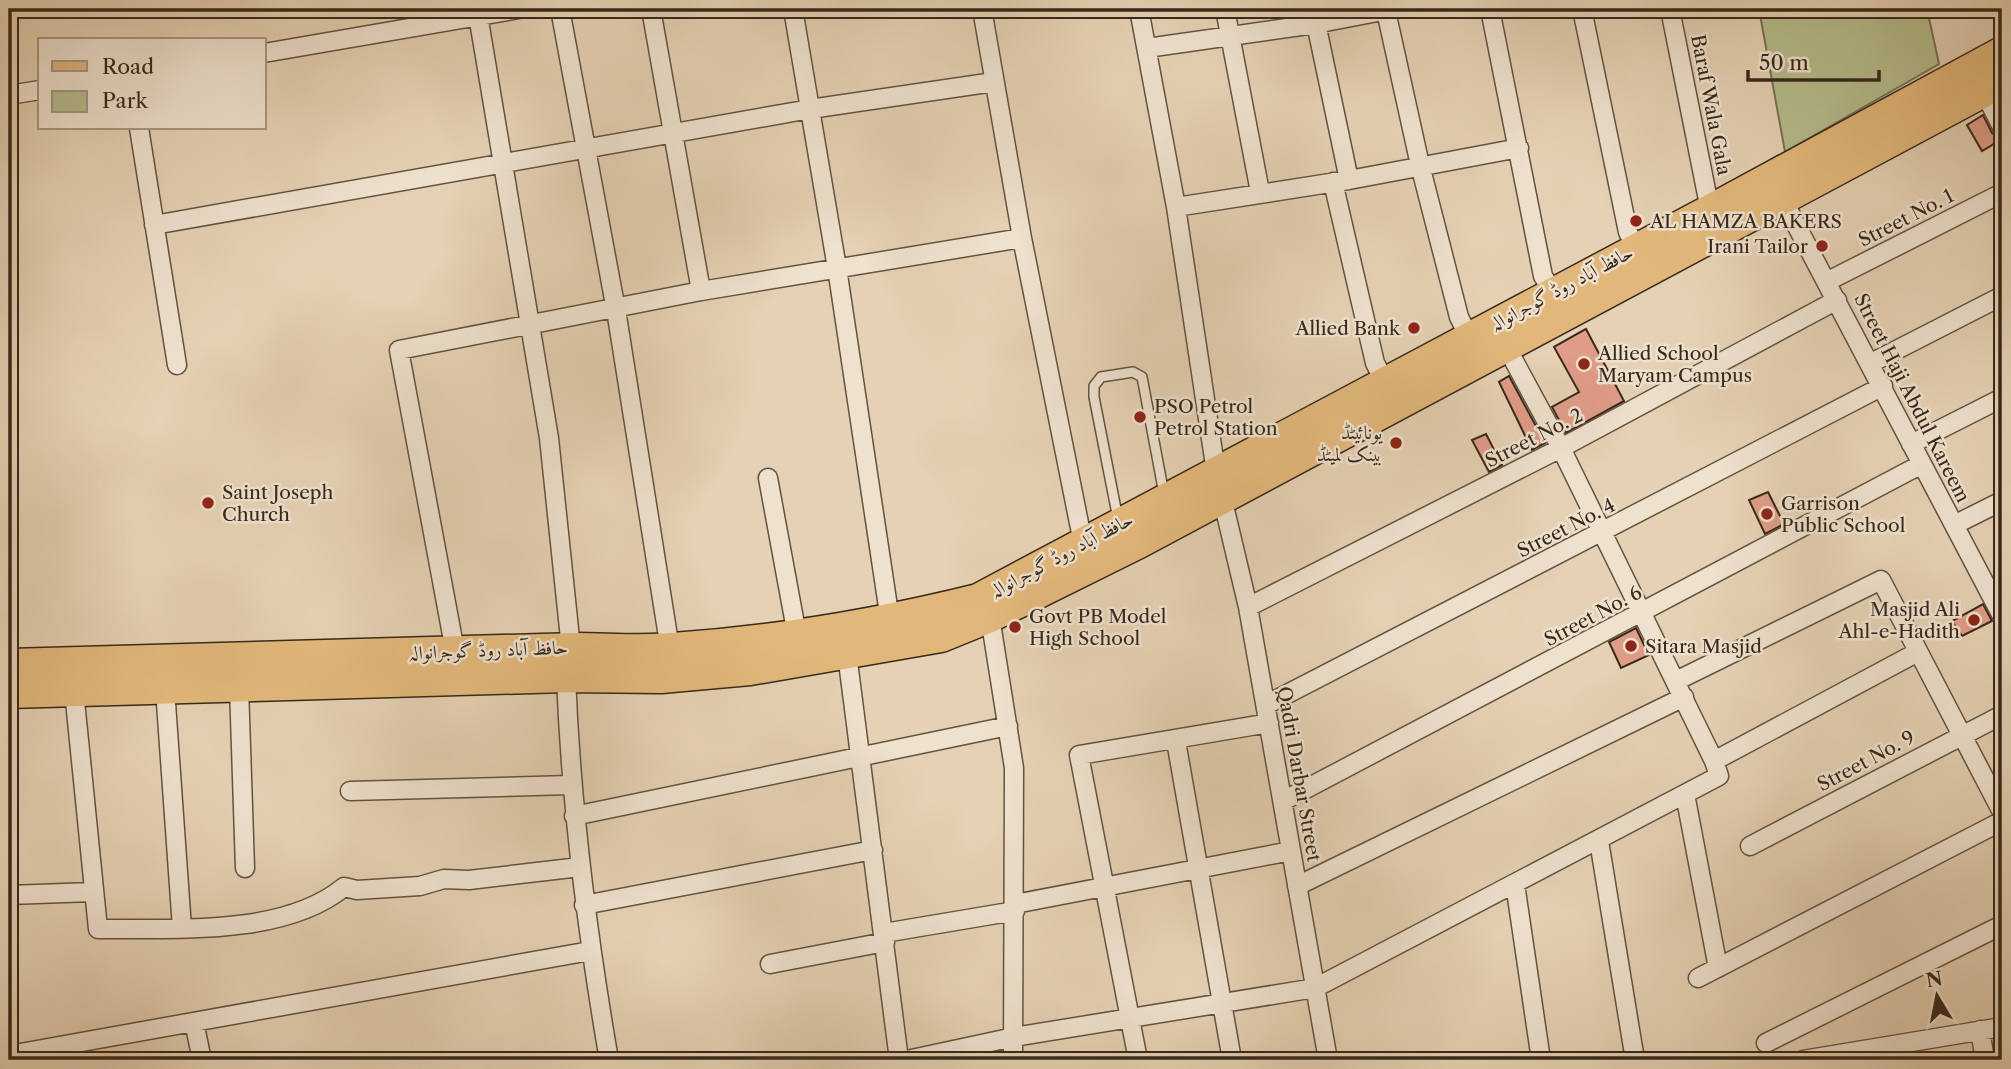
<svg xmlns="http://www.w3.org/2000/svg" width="2011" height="1069" viewBox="0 0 2011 1069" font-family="'Libre Caslon Text',Amiri,serif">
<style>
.green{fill:#b5bc8c;stroke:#767254;stroke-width:2}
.building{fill:#e19c87;stroke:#36291b;stroke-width:2}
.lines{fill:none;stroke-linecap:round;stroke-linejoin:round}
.service-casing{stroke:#625341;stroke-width:12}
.minor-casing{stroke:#625341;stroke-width:21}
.primary-casing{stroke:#36291b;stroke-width:33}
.service{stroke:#eee1ce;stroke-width:9}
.minor{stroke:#eee1ce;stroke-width:18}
.primary{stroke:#e2b87a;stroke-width:30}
.poi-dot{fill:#8f2418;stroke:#eee1ce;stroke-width:2.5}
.labels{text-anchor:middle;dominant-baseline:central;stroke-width:5;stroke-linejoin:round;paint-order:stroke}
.street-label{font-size:19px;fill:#36291b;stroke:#eee1ce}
.poi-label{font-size:19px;fill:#36291b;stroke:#eee1ce;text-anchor:start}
</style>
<rect width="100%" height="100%" fill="#e5d1b3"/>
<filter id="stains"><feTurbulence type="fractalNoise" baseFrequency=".00286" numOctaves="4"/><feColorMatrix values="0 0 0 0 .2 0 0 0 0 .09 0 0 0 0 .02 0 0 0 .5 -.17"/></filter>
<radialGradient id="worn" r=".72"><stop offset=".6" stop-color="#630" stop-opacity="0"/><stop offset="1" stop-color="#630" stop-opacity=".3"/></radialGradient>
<path class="green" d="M1759 9H1927L1939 64 1785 152Z"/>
<path class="building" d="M1983 115 1992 133 2002 139 1982 151 1967 125Z
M1586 329 1624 401 1566 433 1552 407 1579 392 1554 347Z
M1509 376 1545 443 1532 450 1499 382Z
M1486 434 1502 465 1489 472 1472 440Z
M1768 492 1784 524 1765 534 1749 500Z
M1983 604 1992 621 1962 636 1952 621Z
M1636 628 1649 655 1621 668 1609 642Z"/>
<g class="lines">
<g class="service-casing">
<path id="service" d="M1118 519 1094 397V386L1101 377 1133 372 1142 377 1164 494"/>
</g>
<g class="minor-casing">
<path id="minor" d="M477 9 549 438 571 648
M560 9 616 310 670 649
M651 9 701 291
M793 9 837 268 890 620
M982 9 1022 238 1083 543
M1139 9 1176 207 1216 472 1248 607 1328 1060
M1225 9 1260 192
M1313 9 1349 180
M1490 9 1543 276 1553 292
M1582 9 1628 232 1635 247
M1670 9 1710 210
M1386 11 1420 165 1459 317 1469 337
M1147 48 1315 24 1393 9
M264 53 519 9
M1984 92 2002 127
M9 95 40 90
M139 128 177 365
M1333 182 1375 363 1385 382
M1783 200 2002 616
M1176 207 1349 180 1519 148
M154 225 810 109 994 82
M1828 281 2002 193
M1507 348 1561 448 1714 761
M1871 363 2002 296
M1911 444 2002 398
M768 478 797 635
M1954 525 2002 501
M1248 607 1561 448 1837 300
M990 617 1014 768 1013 1060
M455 651 399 350 701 291 1022 238
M847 654 899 1060
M566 677C571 806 587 933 609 1060
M1676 681 1881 580 2002 812
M239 687 245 868
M165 689 182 928
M74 691 98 929C173 928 283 937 344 887L357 890 420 886 444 879 469 880 580 867
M1266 705 1883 386
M1176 741 1232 1060
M350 791 570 785
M1685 794 1718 968
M1283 801 1922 464
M574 816 1008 726
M1599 841 1635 1060
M1750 846 2002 715
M1515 884 1541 1060
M1297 886 1684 697
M9 895 92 892
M1015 904 1291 851
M584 905 873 850
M884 933 1015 911
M770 964 885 942
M1698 978 2002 821
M194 1022 202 1060
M1980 1030 1985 1060
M1766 1043 2002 925
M9 1055 590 951
M907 1060 1014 1037 1315 988 1719 776 1714 761 1916 653
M1138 1060 1079 755 1269 723
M1803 1060 2002 1027"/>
</g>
<g class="primary-casing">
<path id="primary" d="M9 664 576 648C608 648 641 651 673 648 776 641 877 624 978 599L1710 210 2002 52
M9 693 566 677 661 678 750 670 941 637 990 617 1139 543 2002 82"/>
</g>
<use href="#service" class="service"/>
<use href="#minor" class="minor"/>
<use href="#primary" class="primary"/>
</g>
<g class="poi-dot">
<circle cx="1636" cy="221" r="7"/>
<circle cx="1822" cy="246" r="7"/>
<circle cx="1414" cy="328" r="7"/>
<circle cx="1584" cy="364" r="7"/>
<circle cx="1140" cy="417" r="7"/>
<circle cx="1396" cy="443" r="7"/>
<circle cx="208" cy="503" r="7"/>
<circle cx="1767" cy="514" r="7"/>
<circle cx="1974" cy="620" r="7"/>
<circle cx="1015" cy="627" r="7"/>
<circle cx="1631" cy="646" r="7"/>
</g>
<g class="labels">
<g class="street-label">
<text transform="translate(1711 105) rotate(79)">Baraf Wala Gala</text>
<text transform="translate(1906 218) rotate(-27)">Street No. 1</text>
<text transform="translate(1561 288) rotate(-28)">حافظ آباد روڈ گوجرانوالہ</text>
<text transform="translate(1912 398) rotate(63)">Street Haji Abdul Kareem</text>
<text transform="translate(1534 438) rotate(-27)">Street No. 2</text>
<text transform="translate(1566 528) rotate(-27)">Street No. 4</text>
<text transform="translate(1061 555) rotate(-28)">حافظ آباد روڈ گوجرانوالہ</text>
<text transform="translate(1593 616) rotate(-28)">Street No. 6</text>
<text transform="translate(488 650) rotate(-2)">حافظ آباد روڈ گوجرانوالہ</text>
<text transform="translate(1866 761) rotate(-28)">Street No. 9</text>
<text transform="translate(1299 774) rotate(80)">Qadri Darbar Street</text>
</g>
<g class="poi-label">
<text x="1650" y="221">AL HAMZA BAKERS</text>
<text x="1808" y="246" text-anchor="end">Irani Tailor</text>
<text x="1400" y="328" text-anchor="end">Allied Bank</text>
<text x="1598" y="353">Allied School<tspan x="1598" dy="22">Maryam Campus</tspan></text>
<text x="1154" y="406">PSO Petrol<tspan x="1154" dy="22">Petrol Station</tspan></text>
<text x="1382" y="432" text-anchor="end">یونائیٹڈ<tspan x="1382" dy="22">بینک لمیٹڈ</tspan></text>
<text x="222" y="492">Saint Joseph<tspan x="222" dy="22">Church</tspan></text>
<text x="1781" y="503">Garrison<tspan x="1781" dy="22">Public School</tspan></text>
<text x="1960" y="609" text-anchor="end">Masjid Ali<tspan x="1960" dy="22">Ahl-e-Hadith</tspan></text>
<text x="1029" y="616">Govt PB Model<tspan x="1029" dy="22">High School</tspan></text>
<text x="1645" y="646">Sitara Masjid</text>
</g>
</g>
<rect width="2011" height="1069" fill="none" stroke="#e5d1b3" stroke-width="35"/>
<rect x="10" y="10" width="1990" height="1048" fill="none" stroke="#36291b" stroke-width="3.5"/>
<rect x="18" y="18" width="1976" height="1034" fill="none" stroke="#36291b" stroke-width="2"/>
<rect x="38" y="38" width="228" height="91" fill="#eee1ce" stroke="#a49786" stroke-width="2"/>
<rect x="52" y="61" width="35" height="10" fill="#e2b87a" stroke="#a49786" stroke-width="2"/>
<text x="102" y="74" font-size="21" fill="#36291b">Road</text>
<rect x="52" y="91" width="35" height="21" fill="#b5bc8c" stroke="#a49786" stroke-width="2"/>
<text x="102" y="108" font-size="21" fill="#36291b">Park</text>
<g transform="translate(1937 996) rotate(350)" stroke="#eee1ce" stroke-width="5" paint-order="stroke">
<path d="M0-5L12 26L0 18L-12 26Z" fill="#36291b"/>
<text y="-10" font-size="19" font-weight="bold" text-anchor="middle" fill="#36291b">N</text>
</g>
<path d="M1748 70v10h131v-10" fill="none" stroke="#36291b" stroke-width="3.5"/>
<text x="1759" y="70" font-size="21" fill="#36291b" stroke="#eee1ce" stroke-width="5" paint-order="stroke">50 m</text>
<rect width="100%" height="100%" filter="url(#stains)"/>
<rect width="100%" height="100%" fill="url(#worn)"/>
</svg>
